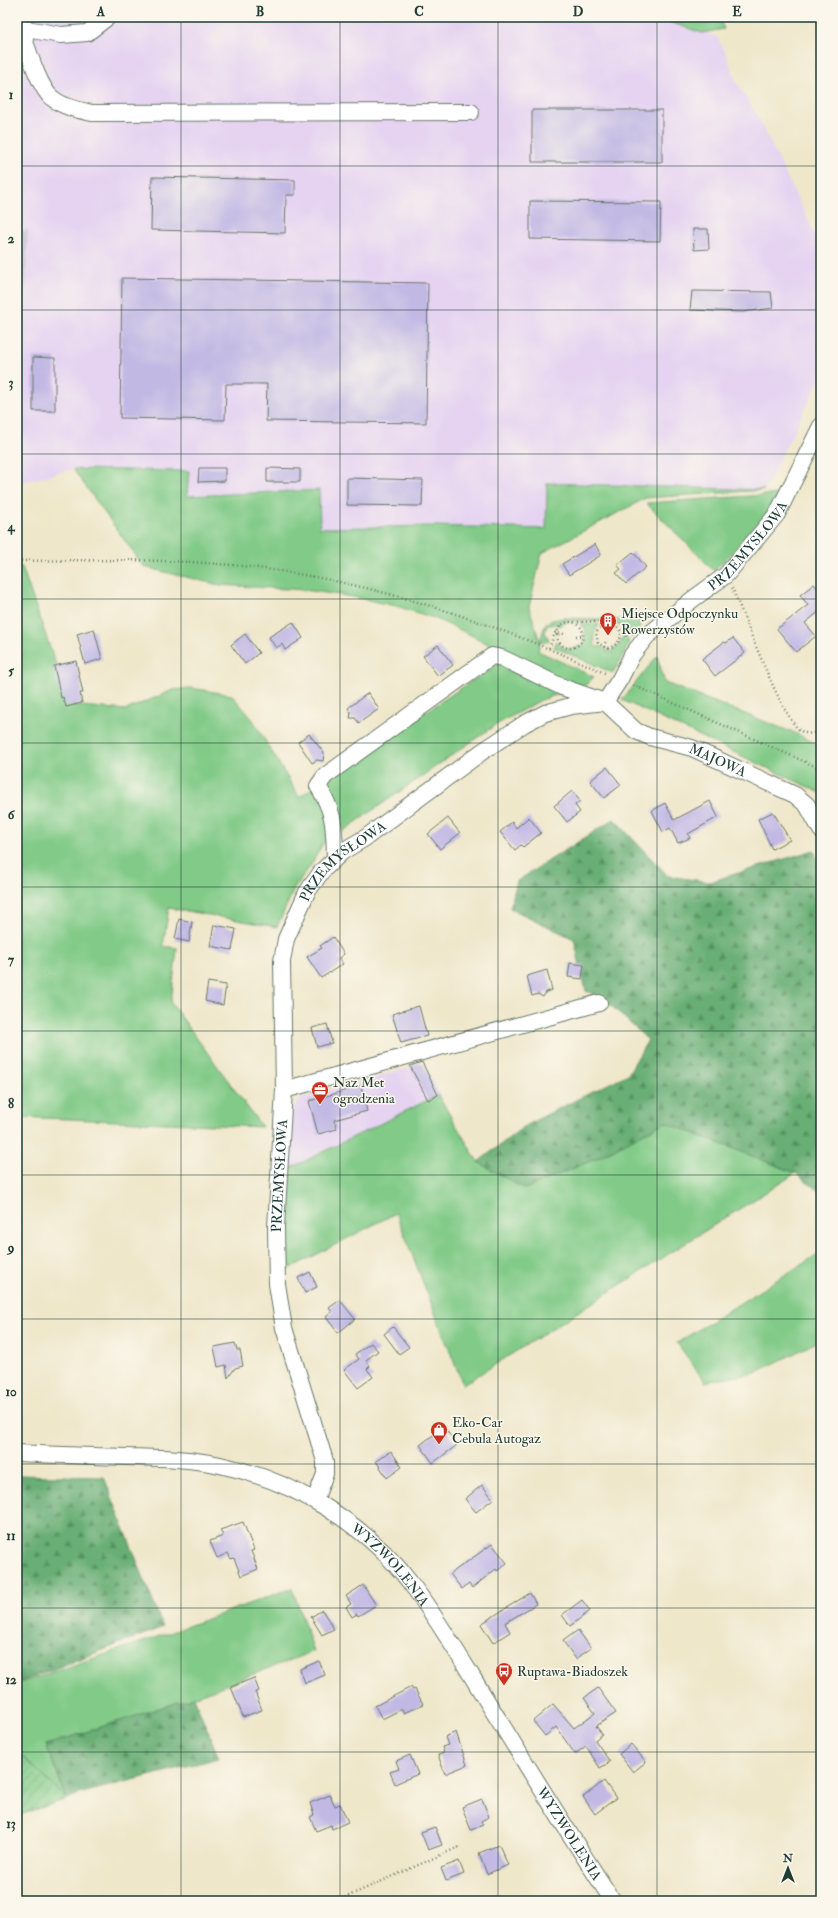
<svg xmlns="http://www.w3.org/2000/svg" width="838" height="1918" viewBox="0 0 838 1918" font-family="'IM FELL Double Pica',serif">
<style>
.built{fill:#e5d3f1}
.industrial{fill:#c7c0d9}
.grass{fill:#81ca87;stroke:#50845e}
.forest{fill:url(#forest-firs);stroke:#447654}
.garden{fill:url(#garden-furrows);stroke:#50845e}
.building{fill:#c1b8e4}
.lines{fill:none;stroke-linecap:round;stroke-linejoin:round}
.minor-casing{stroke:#687868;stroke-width:18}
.path{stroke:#687868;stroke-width:2.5;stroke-dasharray:1 3;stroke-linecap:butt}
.minor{stroke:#fff;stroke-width:16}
.grid{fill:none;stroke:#1f3d34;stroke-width:1;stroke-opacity:0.55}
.labels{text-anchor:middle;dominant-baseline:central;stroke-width:3;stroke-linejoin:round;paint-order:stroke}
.street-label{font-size:14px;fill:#1f3d34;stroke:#fbf7ec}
.poi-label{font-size:14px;fill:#1f3d34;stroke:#fbf7ec;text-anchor:start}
.neatline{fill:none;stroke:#1f3d34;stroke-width:1.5}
.grid-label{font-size:13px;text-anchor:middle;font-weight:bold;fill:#1f3d34}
</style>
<defs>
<pattern id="forest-firs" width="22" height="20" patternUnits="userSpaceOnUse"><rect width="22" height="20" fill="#68ae74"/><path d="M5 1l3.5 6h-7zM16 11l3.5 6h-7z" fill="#558f60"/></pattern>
<pattern id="garden-furrows" width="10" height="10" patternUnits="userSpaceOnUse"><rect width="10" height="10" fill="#81ca87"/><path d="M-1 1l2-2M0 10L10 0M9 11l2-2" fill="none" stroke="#69a56f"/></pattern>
</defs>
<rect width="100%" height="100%" fill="#fbf7ec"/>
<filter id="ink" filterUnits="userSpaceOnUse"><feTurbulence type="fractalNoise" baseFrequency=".025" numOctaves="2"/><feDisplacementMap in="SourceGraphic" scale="8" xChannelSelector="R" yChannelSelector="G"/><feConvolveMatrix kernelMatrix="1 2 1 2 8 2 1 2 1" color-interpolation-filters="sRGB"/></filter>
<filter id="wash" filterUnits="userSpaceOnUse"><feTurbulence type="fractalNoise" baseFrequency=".012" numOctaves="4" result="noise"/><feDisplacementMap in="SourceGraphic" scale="16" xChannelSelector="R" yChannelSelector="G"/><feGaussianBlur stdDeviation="0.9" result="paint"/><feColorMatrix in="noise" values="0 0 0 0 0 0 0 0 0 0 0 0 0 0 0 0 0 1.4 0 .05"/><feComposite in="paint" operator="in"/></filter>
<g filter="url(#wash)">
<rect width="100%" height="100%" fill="#efe7ca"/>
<path class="built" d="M17 17H655L716 36 725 51 737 83 758 117 821 247V377L764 490 547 483 546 529 435 526 320 528 318 490 187 496 188 471 73 469 17 484 28 230 17 232Z
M424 1064 439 1094 289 1169 291 1111 302 1097Z"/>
<path class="industrial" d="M28 230 17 465V232Z"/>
<path class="grass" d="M655 17H719L724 29 702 33Z
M73 469 189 471 187 496 319 490 320 528 435 526 546 529 547 483 764 490 646 498 542 553 529 607 540 642 538 651 594 677 586 685 541 700 494 726 336 836 323 843 311 865 294 889 277 927 169 908 163 946 177 948 171 1003 262 1127 17 1117V567H22L70 705 126 710 173 690 191 688 232 695 253 720 299 797 509 656 475 637 434 618 396 606 354 597 304 590 219 585 144 567Z
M780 494 756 529 714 571 646 503Z
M564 618 638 620 640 627 634 636 630 637 622 629 623 627 619 624 618 625 610 622 609 619 604 620V622L569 621 559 626 554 624 547 626 545 632 549 640 548 642 540 641 545 624 552 620Z
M580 624 599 625 594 633 595 642 594 643 597 648 599 646 607 650V652H613V649C619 646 622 642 623 634L628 640 629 644 613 673 554 647 557 641C562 649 571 651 579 646L581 647 585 643 583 641 586 631 584 626 582 627Z
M657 656 665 683 789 731V730L821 746V793L622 700Z
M438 1095 478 1162 525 1189 595 1159 665 1122 796 1173 463 1385 396 1213 285 1271 289 1169Z
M821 1252V1340L755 1373 705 1382 677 1343Z
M292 1588 314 1651 194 1697 46 1745 67 1799 17 1751V1684L166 1634Z"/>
<path class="forest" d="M614 819 668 876 709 882 814 850 821 873V1193L796 1173 665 1122 595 1159 525 1189 478 1162 526 1125 628 1074 648 1040 604 999 586 991 574 939 510 908 517 881Z
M17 1475 104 1477 163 1627 17 1683Z
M194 1697 219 1758 82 1793 67 1799 46 1745Z"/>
<path class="garden" d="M17 1751 67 1799 17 1816Z"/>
<g id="blocks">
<path class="building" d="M532 110H662V162H532Z
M152 177 295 180V195H286L285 233 151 230Z
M530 201 661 202 660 241 530 239Z
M693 229H708L709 249 694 250Z
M122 278 428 283 426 423 266 421 267 384H226L225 420 120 418Z
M692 291 771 292 773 308 743 312 690 310Z
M33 357 55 358V411H33Z
M199 468H225V481L198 482Z
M267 468 300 469V482H267Z
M347 478 423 480 422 506 347 505Z
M595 544 601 555 569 575 562 564Z
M633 552 646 567 626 584 616 573 621 569 617 565Z
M814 584 821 593V610L805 623 816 636 796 652 777 629 808 605 800 595Z
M293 622 303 638 285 650 282 644 276 648 269 637Z
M94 629 102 659 85 664 77 634Z
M245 634 259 653 245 664 231 645Z
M733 638 745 653 715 676 702 659 724 642 726 643Z
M438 645 453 665 438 676 423 656Z
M76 661 83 693H80L82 703 66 707 63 697 61 698 54 666Z
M368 693 379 709 359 723 355 718H350L351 713 348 708Z
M309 734 324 753 323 761 317 760 312 763 298 742Z
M607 767 621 785 604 798 590 781Z
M572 791 580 801 575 805 580 812 567 822 554 806Z
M710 801 718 817 688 834 690 838 678 843 670 828 663 832 652 811 665 803 674 820Z
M773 812 790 840 772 849 758 819Z
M529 817 541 833 523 847 521 845 515 850 500 832 512 822 516 828Z
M448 818 460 833 440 849 428 834Z
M179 919 192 922 189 942 175 939Z
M214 925 236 929 232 950 210 946Z
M333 937 344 954 339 958 343 964 321 978 307 957 322 948 320 946Z
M570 963 584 965 582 979 568 977Z
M547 970 552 990 546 992 543 997 538 994 532 996 527 976Z
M208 982 226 985 223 1005 205 1001Z
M419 1006 427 1036 401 1043 392 1014Z
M327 1024 332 1043 317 1047 312 1028Z
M422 1062 438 1095 428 1100 410 1066Z
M361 1086 367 1111 334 1120 337 1129 318 1134 309 1101Z
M310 1272 317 1287 305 1293 298 1278Z
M340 1300 355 1319 338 1333 326 1317 332 1312 329 1308Z
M393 1327 409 1347 399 1354 384 1334Z
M235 1343 237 1350H240L243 1366 235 1368 228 1378 226 1365 218 1367 214 1347Z
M371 1343 378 1351 366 1360 370 1366 367 1369 373 1377 358 1388 344 1370 359 1359 355 1354Z
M444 1427 457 1445 433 1463 420 1445Z
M391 1451 402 1467 387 1478 376 1461Z
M482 1485 493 1499 476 1512 465 1499Z
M243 1522 254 1550 251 1551 258 1569 241 1576 234 1558 231 1559 228 1553 217 1558 210 1541 223 1536 220 1530Z
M492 1544 507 1563 497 1571 496 1569 472 1588 469 1584 462 1589 450 1574Z
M363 1585 376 1605 358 1616 357 1614 352 1617 346 1607 351 1604 346 1596Z
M530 1593 536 1604 505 1623 510 1632 493 1643 481 1624Z
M582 1600 590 1611 570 1626 562 1615Z
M322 1610 334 1629 322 1635 311 1617Z
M578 1630 591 1648 576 1659 563 1641Z
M319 1661 325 1675 305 1683 300 1669Z
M254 1678 259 1691 255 1692 262 1710 243 1717 231 1687Z
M411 1687 413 1690 415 1689 423 1704 404 1713 402 1709 382 1719 375 1706Z
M598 1688 616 1713 596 1726 602 1734 595 1740 610 1762 600 1768 586 1746 575 1754 556 1727 545 1736 533 1721 553 1704 574 1728 595 1713 584 1698Z
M456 1732 467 1765 445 1774 438 1755 444 1753 442 1747 448 1745 445 1737Z
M631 1744 646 1762 633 1772 619 1754Z
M410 1755 418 1774 395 1784 390 1772 399 1769 396 1761Z
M604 1781 616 1798 595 1814 583 1797Z
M330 1795 335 1806 340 1804 348 1822 332 1829 331 1825 316 1831 310 1817 314 1815 310 1803Z
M482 1799 489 1817 481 1821 483 1825 471 1830 462 1807Z
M435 1827 442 1845 428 1850 421 1832Z
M499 1845 508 1865 487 1874 479 1853Z
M459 1861 464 1874 446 1881 441 1868Z"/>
</g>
</g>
<g filter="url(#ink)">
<use href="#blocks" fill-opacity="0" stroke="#687868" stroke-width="1"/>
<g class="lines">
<g class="minor-casing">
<g id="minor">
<path d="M17 20C25 38 37 86 52 98 63 107 79 110 92 113L471 112"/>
<path d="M21 28 61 35 87 33 108 17"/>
<path id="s1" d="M335 857C334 827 335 813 318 786L325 776 492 656 502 658 562 687 605 702 636 731 650 737 692 748 795 795 807 805 821 830"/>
<path d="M284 1090 599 1003"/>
<path id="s2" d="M17 1453C54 1455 90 1456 127 1457 158 1458 189 1458 220 1465 294 1481 366 1523 412 1585 445 1629 471 1676 500 1722 537 1782 574 1842 613 1901"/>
<path id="s3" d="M315 1500 325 1474V1461L284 1328 277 1284 276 1227 284 1090 282 961 286 939 307 892 322 871 343 851 365 838 483 751 524 724 545 713 571 706 605 702 620 679 632 655 647 636 693 599 726 575 777 514 821 426"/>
</g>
</g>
<path class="path" d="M17 561C98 560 178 558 258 568 382 584 494 623 607 674
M732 588C744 614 782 720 801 731 808 735 815 734 821 729
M570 622C580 622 606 620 614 625 628 632 618 648 606 648L598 643 596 633 602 625 608 623
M557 635a13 13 0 1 1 26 0a13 13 0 1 1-26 0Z
M611 630 613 624
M620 630 628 637
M576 636H583
M604 647 606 641
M549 648 555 633 565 634
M633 685 821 769
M337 1901 459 1847"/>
<use href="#minor" class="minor"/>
</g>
</g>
<path class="grid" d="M181 17V1901M340 17V1901M498 17V1901M657 17V1901M17 166H821M17 310H821M17 454H821M17 599H821M17 743H821M17 887H821M17 1031H821M17 1175H821M17 1319H821M17 1464H821M17 1608H821M17 1752H821"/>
<defs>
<g id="building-pin" transform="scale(0.9)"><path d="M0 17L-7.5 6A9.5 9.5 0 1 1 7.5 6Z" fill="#c8321e" stroke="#fbf7ec"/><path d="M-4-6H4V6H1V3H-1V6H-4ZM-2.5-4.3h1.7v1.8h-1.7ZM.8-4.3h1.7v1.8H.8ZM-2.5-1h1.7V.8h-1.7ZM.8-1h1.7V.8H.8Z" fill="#fff"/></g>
<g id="office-pin" transform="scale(0.9)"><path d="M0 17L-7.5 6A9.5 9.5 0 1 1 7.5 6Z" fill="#c8321e" stroke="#fbf7ec"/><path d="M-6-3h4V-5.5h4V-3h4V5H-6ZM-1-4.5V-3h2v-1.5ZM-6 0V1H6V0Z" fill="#fff"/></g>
<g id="shop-pin" transform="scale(0.9)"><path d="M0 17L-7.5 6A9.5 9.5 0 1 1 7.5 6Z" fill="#c8321e" stroke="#fbf7ec"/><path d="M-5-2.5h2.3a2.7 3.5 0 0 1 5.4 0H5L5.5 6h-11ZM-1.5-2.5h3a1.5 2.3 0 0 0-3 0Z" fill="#fff"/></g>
<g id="bus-pin" transform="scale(0.9)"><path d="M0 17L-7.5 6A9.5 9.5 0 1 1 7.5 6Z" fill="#c8321e" stroke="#fbf7ec"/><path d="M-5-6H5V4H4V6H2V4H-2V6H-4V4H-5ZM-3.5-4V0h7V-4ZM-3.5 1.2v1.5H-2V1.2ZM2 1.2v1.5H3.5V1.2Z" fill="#fff"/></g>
</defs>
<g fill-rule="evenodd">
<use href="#building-pin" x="608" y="621"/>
<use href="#office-pin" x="320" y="1090"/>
<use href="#shop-pin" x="439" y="1430"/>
<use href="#bus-pin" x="504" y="1671"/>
</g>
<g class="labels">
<g class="street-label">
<text stroke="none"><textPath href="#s3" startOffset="1197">PRZEMYSŁOWA</textPath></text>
<text stroke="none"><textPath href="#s1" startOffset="544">MAJOWA</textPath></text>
<text stroke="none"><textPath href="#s3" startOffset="669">PRZEMYSŁOWA</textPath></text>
<text stroke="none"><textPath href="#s3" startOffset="333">PRZEMYSŁOWA</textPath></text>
<text stroke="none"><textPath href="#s2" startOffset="405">WYZWOLENIA</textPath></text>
<text stroke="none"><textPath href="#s2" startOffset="729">WYZWOLENIA</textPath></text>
</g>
<g class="poi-label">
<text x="621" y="613">Miejsce Odpoczynku<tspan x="621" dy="16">Rowerzystów</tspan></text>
<text x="333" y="1082">Naz Met<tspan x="333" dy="16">ogrodzenia</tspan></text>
<text x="452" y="1422">Eko-Car<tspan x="452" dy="16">Cebula Autogaz</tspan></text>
<text x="517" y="1671">Ruptawa-Biadoszek</text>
</g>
</g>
<rect width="838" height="1918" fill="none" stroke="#fbf7ec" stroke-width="44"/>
<g transform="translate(788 1868)" stroke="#fbf7ec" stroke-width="3" paint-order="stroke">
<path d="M0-3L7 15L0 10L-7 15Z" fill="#1f3d34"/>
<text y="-6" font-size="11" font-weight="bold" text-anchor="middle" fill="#1f3d34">N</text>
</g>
<rect x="22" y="22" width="794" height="1874" class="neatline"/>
<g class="grid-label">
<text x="101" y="16">A</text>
<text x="260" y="16">B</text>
<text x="419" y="16">C</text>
<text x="578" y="16">D</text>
<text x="737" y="16">E</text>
<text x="11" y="99">1</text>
<text x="11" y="243">2</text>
<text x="11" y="387">3</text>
<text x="11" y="531">4</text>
<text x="11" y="675">5</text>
<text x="11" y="819">6</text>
<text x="11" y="964">7</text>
<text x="11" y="1108">8</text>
<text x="11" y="1252">9</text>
<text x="11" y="1396">10</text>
<text x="11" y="1540">11</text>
<text x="11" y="1684">12</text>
<text x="11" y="1828">13</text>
</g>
</svg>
